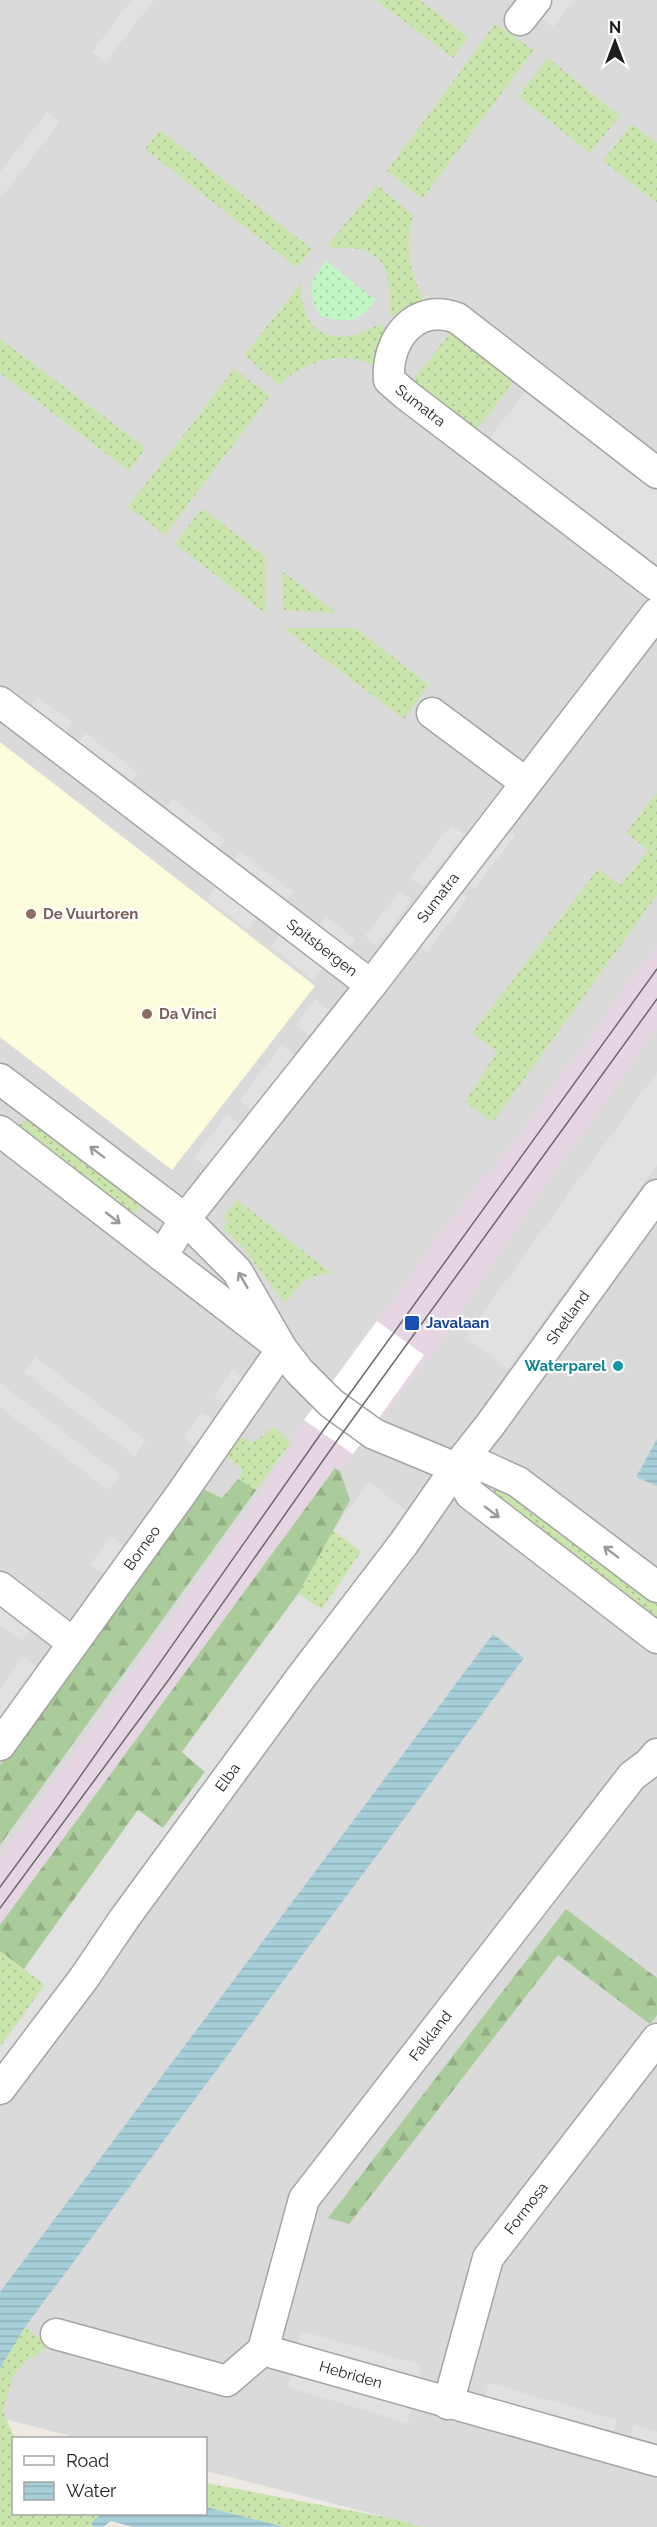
<svg xmlns="http://www.w3.org/2000/svg" width="657" height="2527" viewBox="0 0 657 2527" font-family="Raleway,sans-serif">
<style>
.residential{fill:#dbdada}
.industrial{fill:#e6d6e4}
.education{fill:#fdfcdd}
.grass{fill:url(#grass-dots)}
.forest{fill:url(#forest-firs)}
.park{fill:url(#park-dots)}
.parking{fill:#e1e1e1}
.water{fill:url(#water-rules)}
.pier{fill:#fff}
.lines{fill:none;stroke-linecap:round;stroke-linejoin:round}
.minor-casing{stroke:#a4a4a4;stroke-width:33}
.minor{stroke:#fff;stroke-width:30}
.tram{stroke:#6b6b6b;stroke-width:1.5}
.oneway{stroke:#999}
.education-dot{fill:#8d6e63;stroke:#fff;stroke-width:2}
.transit-dot{fill:#1a4fb4;stroke:#fff;stroke-width:2}
.culture-dot{fill:#0f9aa8;stroke:#fff;stroke-width:2}
.labels{text-anchor:middle;dominant-baseline:central;stroke-width:4.5;stroke-linejoin:round;paint-order:stroke}
.street-label{font-size:15px;fill:#1d1d1d;stroke:#fff}
.education-label{font-size:15px;font-weight:bold;fill:#785e54;stroke:#fff;text-anchor:start}
.transit-label{font-size:15px;font-weight:bold;fill:#164399;stroke:#fff;text-anchor:start}
.culture-label{font-size:15px;font-weight:bold;fill:#0d838f;stroke:#fff;text-anchor:end}
</style>
<defs>
<pattern id="grass-dots" width="8" height="8" patternUnits="userSpaceOnUse" patternTransform="scale(1.5)"><rect width="8" height="8" fill="#cae5ac"/><path d="M2 2h.1M6 6h.1" fill="none" stroke="#adc494" stroke-width="1.8" stroke-linecap="round"/></pattern>
<pattern id="forest-firs" width="22" height="20" patternUnits="userSpaceOnUse" patternTransform="scale(1.5)"><rect width="22" height="20" fill="#aacb9a"/><path d="M5 1l3.5 6h-7zM16 11l3.5 6h-7z" fill="#92ae84"/></pattern>
<pattern id="park-dots" width="8" height="8" patternUnits="userSpaceOnUse" patternTransform="scale(1.5)"><rect width="8" height="8" fill="#c2f6c4"/><path d="M2 2h.1M6 6h.1" fill="none" stroke="#a6d2a8" stroke-width="1.8" stroke-linecap="round"/></pattern>
<pattern id="water-rules" width="6" height="5" patternUnits="userSpaceOnUse" patternTransform="scale(1.5)"><rect width="6" height="5" fill="#a6cfd9"/><path d="M0 2.5h6" fill="none" stroke="#8eb1ba"/></pattern>
</defs>
<rect width="100%" height="100%" fill="#eeeae3"/>
<path class="residential" d="M0 0H657V2527H424L206 2471V2438H79L0 2418Z"/>
<path class="industrial" d="M657 944V1028L533 1203 441 1343 340 1471 335 1468 0 1925V1857L297 1440 293 1437 304 1420 485 1173 489 1176Z"/>
<path class="education" d="M0 742 315 986 172 1170 0 1037Z"/>
<path class="grass" d="M376 0H420L468 37 453 58Z
M495 24 534 50 422 199 387 171Z
M548 58 620 116 590 153 518 96Z
M632 124 657 143V203L603 161Z
M160 130 312 249 297 268 145 149Z
M377 185 413 215C405 251 409 270 425 303L398 322 390 313C390 281 390 252 351 248 343 247 335 249 327 246Z
M302 282C302 289 301 299 303 306 314 345 351 342 379 324L391 330 381 362C369 367 360 359 349 358 323 356 297 368 279 385L244 355Z
M454 328 517 378 474 433 410 384Z
M0 339 146 448 129 471 0 373Z
M234 369 270 396 165 535 128 507Z
M202 508 265 556 266 614 175 544Z
M282 571 337 613 283 610Z
M283 628H356L429 685 404 719Z
M657 792V895L493 1122 465 1102 497 1052 472 1033 598 869 621 885 648 850 626 833Z
M28 1119 143 1203 130 1220 18 1131 19 1125Z
M237 1200 333 1274C306 1274 302 1282 285 1303L242 1247 223 1229 228 1222 224 1217Z
M274 1427 290 1443 256 1490 238 1479 243 1470 225 1455 238 1435 253 1443Z
M497 1485 562 1528 657 1601V1624L489 1498Z
M333 1530 361 1552 321 1610 298 1594Z
M0 1951 45 1984 2 2045 0 2044Z
M25 2327 49 2344 34 2358 30 2357 13 2376 3 2411 13 2435 27 2438H14V2514H101L91 2523 94 2527H0V2368Z
M206 2483 390 2518 424 2527H285L206 2507Z"/>
<path class="forest" d="M335 1468 340 1471 350 1500 298 1594 182 1752 205 1772 163 1828 138 1810 24 1969 0 1951V1925Z
M238 1479 256 1490 0 1845V1765L201 1488 222 1498Z
M566 1909 657 1978V2015L650 2024 558 1955 349 2224 328 2218Z"/>
<path class="park" d="M326 261 376 300C357 324 350 322 321 317 307 292 308 283 326 261Z"/>
<path class="parking" d="M132 0H154L105 63 92 52Z
M552 0H574L553 27 539 17Z
M47 112 60 122 0 199V172Z
M527 389 657 489V569L488 440Z
M38 697 72 722 62 735 29 709Z
M85 733 138 773 128 785 76 745Z
M173 799 225 840 216 853 163 812Z
M451 825 464 834 423 887 410 878Z
M503 827 515 836 474 889 462 880Z
M240 852 293 892 284 904 231 864Z
M216 886 257 918 249 930 207 898Z
M455 889 468 898 427 952 414 942Z
M400 891 412 900 377 946 365 936Z
M326 917 355 939 345 952 316 929Z
M280 934 323 967 313 980 271 946Z
M315 999 329 1010 310 1035 296 1024Z
M282 1045 295 1055 252 1110 239 1100Z
M657 1072V1165L508 1369 465 1337Z
M227 1114 241 1125 208 1168 194 1158Z
M35 1357 146 1440 135 1456 24 1372Z
M232 1370 246 1380 227 1405 214 1396Z
M0 1383 120 1475 108 1490 0 1407Z
M202 1412 215 1421 197 1447 184 1437Z
M369 1482 406 1510 0 2066V2047L45 1985 24 1969 138 1810 163 1828 205 1772 182 1752 298 1594 322 1609 361 1552 333 1530Z
M111 1537 125 1548 105 1575 91 1564Z
M0 1605 32 1628 22 1641 0 1625Z
M23 1657 37 1668 0 1719V1689Z
M301 2331 422 2365 418 2380 297 2346Z
M293 2369 413 2406 407 2423 288 2387Z
M489 2383 617 2420 612 2436 484 2399Z
M634 2425 657 2432V2449L630 2441Z"/>
<path class="water" d="M657 1439V1486L636 1477Z
M493 1634 524 1658 25 2327 0 2368V2292Z
M206 2507 285 2527H133L111 2521 103 2527H94L91 2523 101 2514H206Z"/>
<path class="pier" d="M377 1321 424 1355 353 1454 304 1420Z"/>
<g class="lines">
<g class="minor-casing">
<g id="minor">
<path d="M520 20 536 0"/>
<path id="s1" d="M657 473 457 318C415 302 386 340 389 380L405 394 657 586"/>
<path id="s2" d="M0 702 371 985 185 1219 162 1256"/>
<path d="M432 713 526 783"/>
<path id="s3" d="M371 985 657 613"/>
<path d="M0 1079 185 1219 237 1271 282 1349 299 1371 331 1403 374 1434 456 1468 483 1466 518 1482 657 1587"/>
<path d="M0 1131 271 1340"/>
<path d="M456 1468 470 1494 657 1638"/>
<path d="M0 1587 73 1643"/>
<path id="s4" d="M0 1745 179 1497 282 1349"/>
<path id="s5" d="M0 2089 84 1978 124 1919 302 1676 404 1543 456 1468 490 1425 657 1195"/>
<path id="s6" d="M56 2334 227 2381 263 2350 657 2461"/>
<path id="s7" d="M263 2350 304 2199 632 1776 648 1764 657 1754"/>
<path id="s8" d="M448 2404 488 2258 657 2039"/>
</g>
</g>
<use href="#minor" class="minor"/>
<path class="tram" d="M0 1887 58 1808 322 1432 657 969
M0 1908 170 1678 336 1442 657 999"/>
</g>
<defs><path id="oneway-shaft" d="M-6 0H5M1.5-3L5.5 0L1.5 3" fill="none" stroke-width="1.6" stroke-linecap="round" stroke-linejoin="round" transform="scale(1.5)"/></defs>
<g class="oneway">
<use href="#oneway-shaft" transform="translate(97 1152) rotate(-143)"/>
<use href="#oneway-shaft" transform="translate(113 1218) rotate(38)"/>
<use href="#oneway-shaft" transform="translate(243 1280) rotate(-120)"/>
<use href="#oneway-shaft" transform="translate(492 1512) rotate(37)"/>
<use href="#oneway-shaft" transform="translate(611 1552) rotate(-143)"/>
</g>
<g class="education-dot">
<circle cx="31" cy="914" r="6"/>
<circle cx="147" cy="1014" r="6"/>
</g>
<rect class="transit-dot" x="404" y="1315" width="16" height="16" rx="3"/>
<circle class="culture-dot" cx="618" cy="1366" r="6"/>
<g class="labels">
<g class="street-label">
<text stroke="none"><textPath href="#s1" startOffset="405">Sumatra</textPath></text>
<text stroke="none"><textPath href="#s3" startOffset="110">Sumatra</textPath></text>
<text stroke="none"><textPath href="#s2" startOffset="405">Spitsbergen</textPath></text>
<text stroke="none"><textPath href="#s5" startOffset="958">Shetland</textPath></text>
<text stroke="none"><textPath href="#s4" startOffset="243">Borneo</textPath></text>
<text stroke="none"><textPath href="#s5" startOffset="386">Elba</textPath></text>
<text stroke="none"><textPath href="#s7" startOffset="363">Falkland</textPath></text>
<text stroke="none"><textPath href="#s8" startOffset="214">Formosa</textPath></text>
<text stroke="none"><textPath href="#s6" startOffset="316">Hebriden</textPath></text>
</g>
<g class="education-label">
<text x="43" y="914">De Vuurtoren</text>
<text x="159" y="1014">Da Vinci</text>
</g>
<g class="transit-label">
<text x="426" y="1323">Javalaan</text>
</g>
<g class="culture-label">
<text x="606" y="1366">Waterparel</text>
</g>
</g>
<rect x="12" y="2437" width="195" height="78" fill="#ffffff" stroke="#a5a5a5" stroke-width="1.5"/>
<rect x="24" y="2456" width="30" height="9" fill="#ffffff" stroke="#a5a5a5" stroke-width="1.5"/>
<text x="66" y="2467" font-size="18" fill="#1d1d1d">Road</text>
<rect x="24" y="2482" width="30" height="18" fill="url(#water-rules)" stroke="#a5a5a5" stroke-width="1.5"/>
<text x="66" y="2497" font-size="18" fill="#1d1d1d">Water</text>
<g transform="translate(615 42)" stroke="#ffffff" stroke-width="4.5" paint-order="stroke">
<path d="M0-4.5L10 22L0 15L-10 22Z" fill="#1d1d1d"/>
<text y="-9" font-size="16" font-weight="bold" text-anchor="middle" fill="#1d1d1d">N</text>
</g>
</svg>
